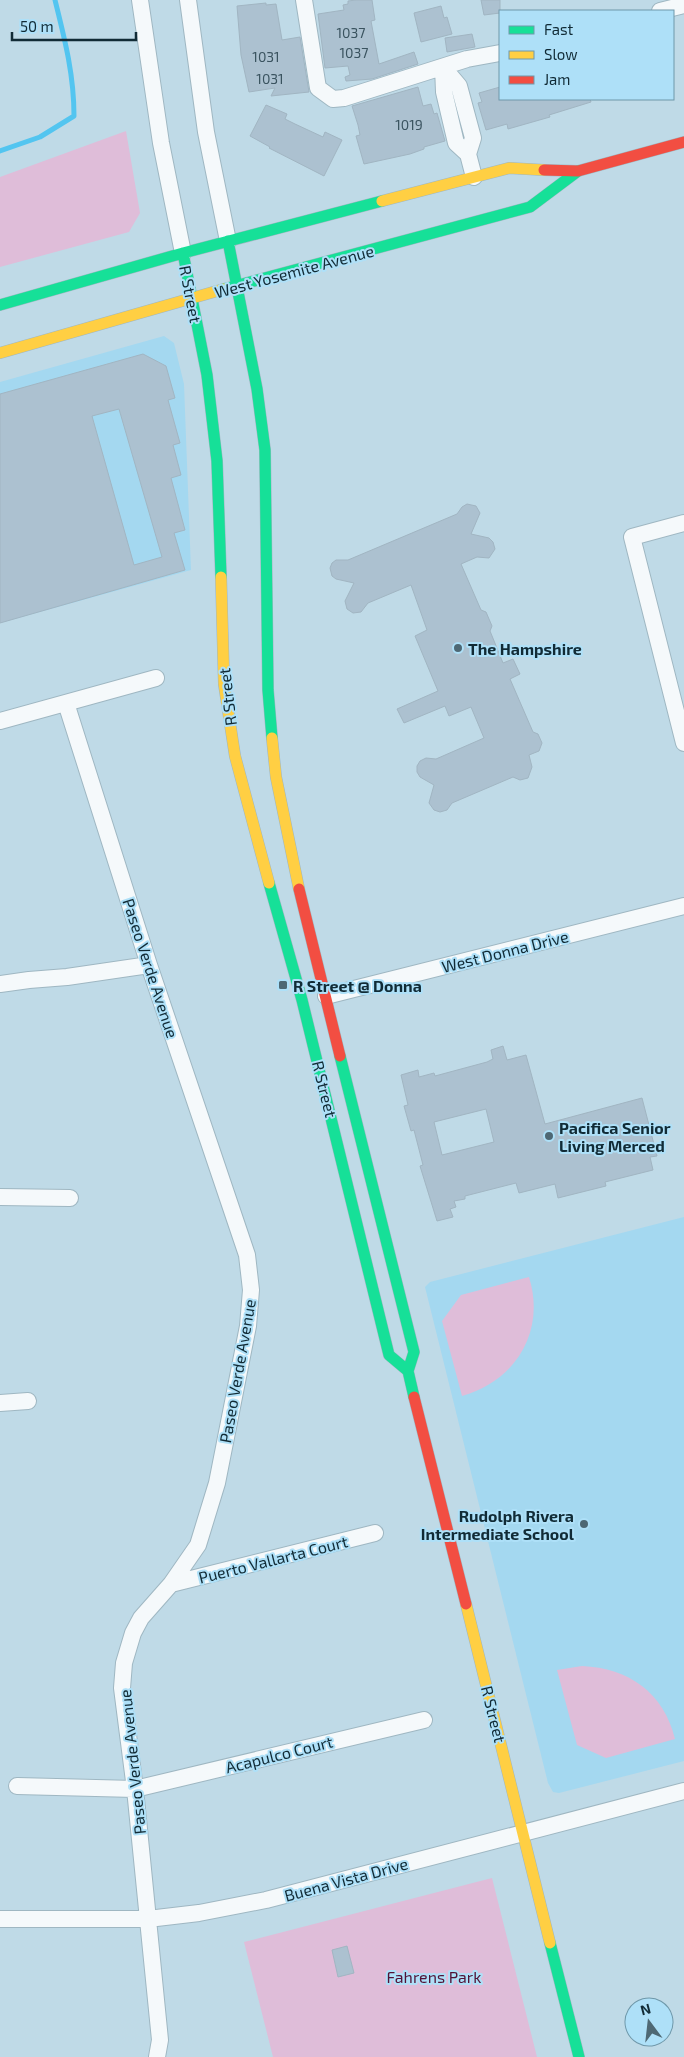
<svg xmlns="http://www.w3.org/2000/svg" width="684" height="2057" viewBox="0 0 684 2057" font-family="'Exo 2',sans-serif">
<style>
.built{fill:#a4d8f0}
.park{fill:#dfbdd9}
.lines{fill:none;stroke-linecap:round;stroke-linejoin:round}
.stream{stroke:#53c5f0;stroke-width:5}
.building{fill:#acc1d0;stroke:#a1b5c2;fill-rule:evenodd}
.street-casing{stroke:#9fb7c2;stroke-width:18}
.fast-casing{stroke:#9fb7c2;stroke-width:12}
.slow-casing{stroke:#9fb7c2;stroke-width:12}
.jam-casing{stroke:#9fb7c2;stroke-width:12}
.street{stroke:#f5f9fb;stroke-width:16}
.fast{stroke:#16e098;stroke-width:11}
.slow{stroke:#ffcf43;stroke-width:11}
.jam{stroke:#f24e42;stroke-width:11}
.poi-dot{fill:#4e6874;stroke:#aee0f8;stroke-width:2}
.labels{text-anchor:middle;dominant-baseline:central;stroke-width:4;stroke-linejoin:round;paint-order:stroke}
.number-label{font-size:14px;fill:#3a535f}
.street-label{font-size:16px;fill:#112b36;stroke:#aee0f8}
.poi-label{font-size:16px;font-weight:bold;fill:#112b36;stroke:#aee0f8;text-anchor:start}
.park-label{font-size:16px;fill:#521236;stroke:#aee0f8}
</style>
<rect width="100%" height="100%" fill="#bfdae7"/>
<path class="built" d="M164 336 174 343 184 384 191 570 0 623V382Z
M684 1217V1761L559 1793 553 1792 548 1783 425 1287 430 1282Z"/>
<path class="park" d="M126 131 140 213 129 232 0 267V177Z
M529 1277C546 1331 516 1381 462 1396L442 1321 461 1295Z
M582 1666C629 1668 664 1693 675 1739L606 1758 577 1745 557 1670Z
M492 1878 537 2057H273L244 1942Z"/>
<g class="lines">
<path class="stream" d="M0 151 40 137 74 116C74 75 65 40 55 0"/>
</g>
<path class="building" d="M356 0H372L375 20 371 21 379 64 414 52 418 64 372 79 346 81 345 77 350 75 348 66 325 68 318 14 344 10 343 5 348 4V1Z
M481 0H500V13L484 15Z
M266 3V5L276 4 282 40 300 37 309 92 271 96 275 88 249 92 241 55 237 6Z
M441 6 444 18 447 17 452 34 421 42 414 13Z
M472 34 475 47 447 52 445 38Z
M418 87 423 106 431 104 434 114 437 113 445 141 424 147V149L410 154 364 164 356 136 360 135 358 125 352 106Z
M500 87V99H590L591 102 549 115 550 117 508 129 507 124 486 130 478 103 482 102 479 93Z
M266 105 287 114 285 119 295 124 323 137 325 132 342 140 324 176 269 148 270 147 250 136Z
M143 354 166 366 175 398 168 400 180 443 173 445 181 475 171 478 185 530 174 533 185 570 0 623V394ZM119 409 162 557 134 565 92 416Z
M467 504 476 506 480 513 471 534 489 538 493 542 495 549 489 558 477 557 461 564 481 610 486 612 492 626 490 631 503 663 513 659 520 674 510 679 533 732 538 734 542 743 539 751 529 755 532 767 528 778 520 780 513 777 452 803 447 810 440 812 434 810 429 803 434 785 420 777 417 772V766L420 761 426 758 436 759 484 738 471 707 449 716 445 706 404 723 397 709 438 691 415 636 427 630 411 585 368 603 361 612 353 613 347 609 345 601 354 583 336 579 332 576 330 568 332 563 336 560H348L457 514 462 507Z
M503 1046 507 1060 526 1055 545 1124 642 1098 657 1156 650 1157 653 1170 605 1182 606 1186 558 1198 555 1184 519 1193 516 1183 465 1196V1199L454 1201 456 1207 450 1209 453 1217 437 1221 420 1166 423 1165 414 1130 411 1131 404 1106 408 1105 401 1075 418 1070 419 1077 434 1073 435 1076 487 1062 493 1059 491 1050ZM486 1109 494 1142 442 1155 434 1122Z
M347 1946 354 1973 338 1977 332 1950Z"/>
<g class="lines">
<g class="street-casing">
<path id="street" d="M140 0 161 143 183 253
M188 0 206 132 228 241
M304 0 318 88 333 99 344 98 467 59 500 53
M660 11 684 5
M443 67 444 92 456 143 468 154 474 177
M443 67 459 86 473 138 468 154
M684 523 632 537 684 743
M66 703 149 965 247 1255 251 1290 248 1326 217 1483 198 1545 171 1584 141 1618 133 1633 124 1663 122 1688 135 1789 160 2040 157 2057
M0 721 156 678
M0 984 29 980 67 977 149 965
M326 996 684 906
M0 1197 70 1198
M0 1403 28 1401
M171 1584 375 1533
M17 1786 135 1789 424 1720
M0 1919H148L199 1913 266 1900 684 1791"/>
</g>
<g class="fast-casing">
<path id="fast" d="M228 241 257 389 265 450 268 690 272 738
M183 253 207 375 217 461 221 577
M224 289 530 207 578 171
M0 305 183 253 382 201
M269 883 302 1000 389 1355 408 1371
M340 1056 414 1352 408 1371 414 1397
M550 1943 579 2057"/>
</g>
<g class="slow-casing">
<path id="slow" d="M382 201 509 168 544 170
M0 353 224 289
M221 577 224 684 235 756 269 883
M272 738 276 777 299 889
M466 1604 550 1943"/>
</g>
<g class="jam-casing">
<path id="jam" d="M544 170 578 171 684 142
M299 889 340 1056
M414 1397 466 1604"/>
</g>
<use href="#street" class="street"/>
<use href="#fast" class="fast"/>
<use href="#slow" class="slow"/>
<use href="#jam" class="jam"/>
</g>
<g class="poi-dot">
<circle cx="458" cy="648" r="5"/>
<rect x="278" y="980" width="10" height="10" rx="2.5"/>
<circle cx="549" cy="1136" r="5"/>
<circle cx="584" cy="1524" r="5"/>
</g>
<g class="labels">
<g class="number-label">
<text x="351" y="32">1037</text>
<text x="354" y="52">1037</text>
<text x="266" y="56">1031</text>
<text x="270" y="78">1031</text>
<text x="409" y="124">1019</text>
</g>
<g class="street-label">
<text transform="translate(294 271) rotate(-15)">West Yosemite Avenue</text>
<text transform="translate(191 294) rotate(79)">R Street</text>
<text transform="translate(227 697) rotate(-97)">R Street</text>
<text transform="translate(505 951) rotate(-14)">West Donna Drive</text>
<text transform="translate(151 968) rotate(72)">Paseo Verde Avenue</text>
<text transform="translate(325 1089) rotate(76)">R Street</text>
<text transform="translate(237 1371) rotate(-80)">Paseo Verde Avenue</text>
<text transform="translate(273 1559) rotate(-14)">Puerto Vallarta Court</text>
<text transform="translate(494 1714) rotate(76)">R Street</text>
<text transform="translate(279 1754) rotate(-14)">Acapulco Court</text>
<text transform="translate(132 1762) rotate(-96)">Paseo Verde Avenue</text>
<text transform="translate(346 1879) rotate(-15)">Buena Vista Drive</text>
</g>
<g class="poi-label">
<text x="468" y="648">The Hampshire</text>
<text x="293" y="985">R Street @ Donna</text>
<text x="559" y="1127">Pacifica Senior<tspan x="559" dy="18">Living Merced</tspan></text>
<text x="574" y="1515" text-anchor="end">Rudolph Rivera<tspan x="574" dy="18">Intermediate School</tspan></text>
</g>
<g class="park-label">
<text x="434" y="1976">Fahrens Park</text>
</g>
</g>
<rect x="499" y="10" width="175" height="90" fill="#aee0f8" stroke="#6f98aa"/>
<rect x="509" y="26" width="25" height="8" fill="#16e098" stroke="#6f98aa"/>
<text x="544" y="35" font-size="15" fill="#112b36">Fast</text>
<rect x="509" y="51" width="25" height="8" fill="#ffcf43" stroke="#6f98aa"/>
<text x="544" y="60" font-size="15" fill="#112b36">Slow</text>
<rect x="509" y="76" width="25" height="8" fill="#f24e42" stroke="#6f98aa"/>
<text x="544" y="85" font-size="15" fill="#112b36">Jam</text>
<g transform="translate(649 2022) rotate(345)"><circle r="24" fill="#aee0f8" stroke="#6f98aa"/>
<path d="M0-4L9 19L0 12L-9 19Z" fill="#4e6874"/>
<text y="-8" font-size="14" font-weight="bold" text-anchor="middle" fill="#112b36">N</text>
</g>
<path d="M12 32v8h124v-8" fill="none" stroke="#112b36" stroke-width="2.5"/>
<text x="20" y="32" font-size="15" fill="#112b36" stroke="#aee0f8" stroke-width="4" paint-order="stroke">50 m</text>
</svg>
